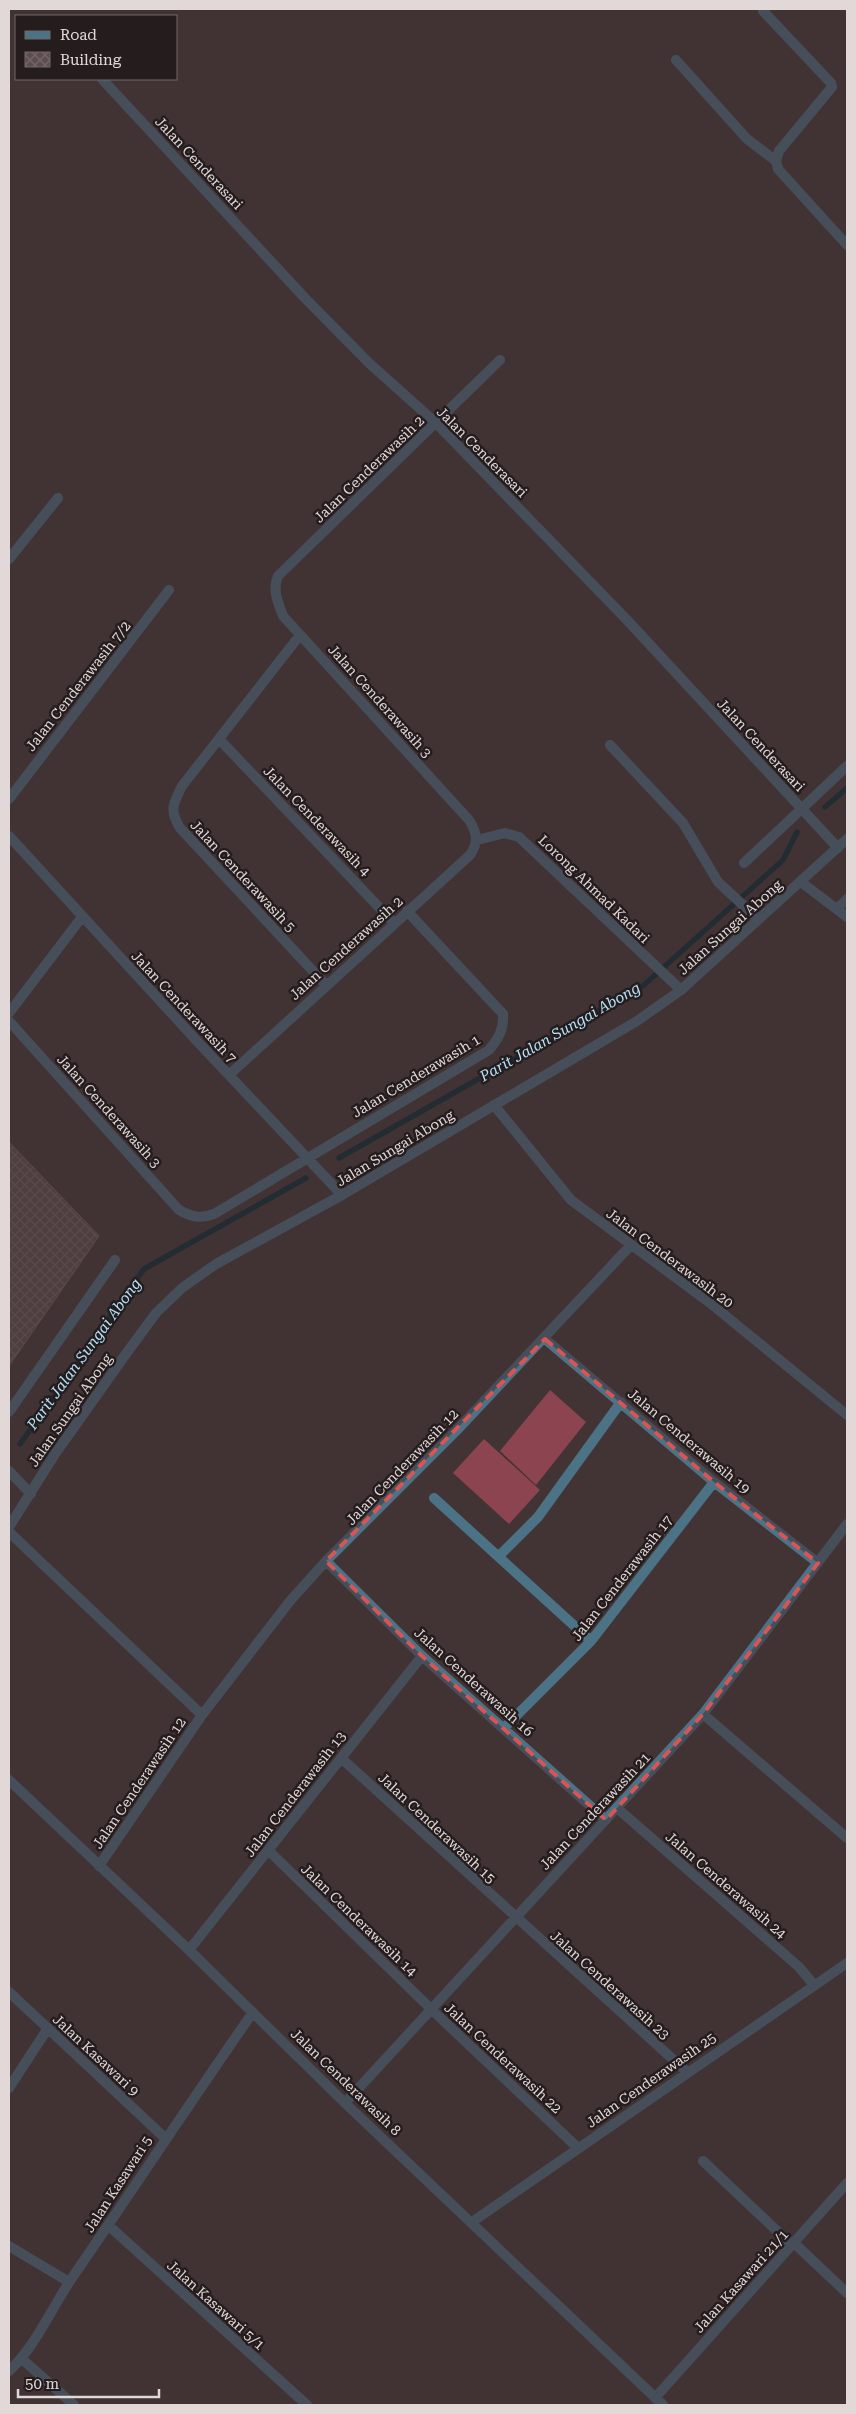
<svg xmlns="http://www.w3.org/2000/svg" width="856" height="2414" viewBox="0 0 856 2414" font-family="'Roboto Serif',serif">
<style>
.garden{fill:#8c4550}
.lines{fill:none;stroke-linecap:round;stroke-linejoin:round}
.stream{stroke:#022432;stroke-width:5.5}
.building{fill:url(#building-cross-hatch);stroke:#736263}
.minor{stroke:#4c7285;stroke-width:10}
.tertiary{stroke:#4c7285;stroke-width:10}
.marked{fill:none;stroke:#d95454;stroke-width:4;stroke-dasharray:10 6;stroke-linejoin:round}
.labels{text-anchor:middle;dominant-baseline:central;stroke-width:5;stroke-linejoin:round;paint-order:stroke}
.street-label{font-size:14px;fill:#e2d8d8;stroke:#241c1d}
.water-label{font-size:15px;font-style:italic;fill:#b3e2fa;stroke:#241c1d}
</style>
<defs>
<pattern id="building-cross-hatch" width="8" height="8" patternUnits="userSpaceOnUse" patternTransform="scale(1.25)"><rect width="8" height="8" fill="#5d4d4e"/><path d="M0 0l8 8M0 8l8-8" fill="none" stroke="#746667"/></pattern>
</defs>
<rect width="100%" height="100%" fill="#423334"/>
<path class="garden" d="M550 1390 586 1422 536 1485 500 1451Z
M484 1439 540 1490 509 1524 453 1473Z"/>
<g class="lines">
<path class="stream" d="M825 807 847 788
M339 1158 644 985 783 860 797 832
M20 1444 144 1269 306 1178"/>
</g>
<path class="building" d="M9 1142 99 1236 9 1366Z"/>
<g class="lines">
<path class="minor" d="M763 11 831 83 832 87 779 151 776 161 778 169 847 245
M676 60 747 139 776 161
M102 79 303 296 369 363 436 423 628 621 838 848
M9 559 58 498
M300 635 182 786C173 804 169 810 180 828L326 985
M219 739 394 923
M610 745 683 823 718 882 758 919
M9 799 169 590
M9 836 196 1040 342 1195
M477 840 505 833 519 837 681 990
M744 863 847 766
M801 882 847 917
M837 909 847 899
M9 1013 82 917
M9 1021 179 1210C192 1217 200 1219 214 1214L489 1050C498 1039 504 1030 503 1014L407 911
M229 1075 470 855C479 841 477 833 469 820L283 616C278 602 272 590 278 576L500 360
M494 1105 571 1200 710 1303 847 1415
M545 1339 714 1482 818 1563
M9 1412 115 1260
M9 1471 31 1494
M434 1498 591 1641
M9 1532 202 1715
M499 1556 538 1517 621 1402
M326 1561 422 1656 606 1820
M703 1714 847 1838
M504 1728 591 1641 714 1482
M341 1758 687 2072
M9 1780 189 1950 345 2103 663 2405
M617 1808 799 1967 814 1985
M268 1850 431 2009 578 2148
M99 1866 202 1715 290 1601 326 1561 457 1430 631 1245
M189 1950 422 1656
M9 1992 165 2138
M9 2088 48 2028
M345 2103 703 1714 847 1524
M703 2161 792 2245
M472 2222 847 1963
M108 2225 307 2405
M794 2243 847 2293
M9 2246 69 2282
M22 2359 74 2405
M9 2371C36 2346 51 2309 72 2278 133 2189 192 2100 253 2012
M655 2398 847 2183"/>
<path class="tertiary" d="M9 1527 55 1454 123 1358 156 1313 182 1288 216 1264 342 1195 637 1021 681 990 847 839"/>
</g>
<path d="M0 0H856V2414H0ZM545 1339 714 1482 818 1563 703 1714 606 1820 422 1656 326 1561Z" fill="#423334" fill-opacity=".55" fill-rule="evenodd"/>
<path class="marked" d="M545 1339 714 1482 818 1563 703 1714 606 1820 422 1656 326 1561Z"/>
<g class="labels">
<g class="street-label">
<text transform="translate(199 163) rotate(47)">Jalan Cenderasari</text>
<text transform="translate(482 452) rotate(45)">Jalan Cenderasari</text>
<text transform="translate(369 469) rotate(-44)">Jalan Cenderawasih 2</text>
<text transform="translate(78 686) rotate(-52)">Jalan Cenderawasih 7/2</text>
<text transform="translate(380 701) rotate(48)">Jalan Cenderawasih 3</text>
<text transform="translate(761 745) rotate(47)">Jalan Cenderasari</text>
<text transform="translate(317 821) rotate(46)">Jalan Cenderawasih 4</text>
<text transform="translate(243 876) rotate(47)">Jalan Cenderawasih 5</text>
<text transform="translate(594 889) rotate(44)">Lorong Ahmad Kadari</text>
<text transform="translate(730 927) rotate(-42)">Jalan Sungai Abong</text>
<text transform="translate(346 948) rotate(-42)">Jalan Cenderawasih 2</text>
<text transform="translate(184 1007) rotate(47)">Jalan Cenderawasih 7</text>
<text transform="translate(416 1076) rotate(-31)">Jalan Cenderawasih 1</text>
<text transform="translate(109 1111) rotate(48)">Jalan Cenderawasih 3</text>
<text transform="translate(395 1148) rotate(-31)">Jalan Sungai Abong</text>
<text transform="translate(670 1258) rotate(37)">Jalan Cenderawasih 20</text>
<text transform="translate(70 1410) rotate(-55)">Jalan Sungai Abong</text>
<text transform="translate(689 1441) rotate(40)">Jalan Cenderawasih 19</text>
<text transform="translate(402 1467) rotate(-46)">Jalan Cenderawasih 12</text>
<text transform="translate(622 1578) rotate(-52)">Jalan Cenderawasih 17</text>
<text transform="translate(474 1682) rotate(42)">Jalan Cenderawasih 16</text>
<text transform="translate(139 1783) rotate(-56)">Jalan Cenderawasih 12</text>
<text transform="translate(295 1794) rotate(-52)">Jalan Cenderawasih 13</text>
<text transform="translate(595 1811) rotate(-47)">Jalan Cenderawasih 21</text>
<text transform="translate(437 1828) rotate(43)">Jalan Cenderawasih 15</text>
<text transform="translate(726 1885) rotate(41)">Jalan Cenderawasih 24</text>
<text transform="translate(359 1920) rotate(44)">Jalan Cenderawasih 14</text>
<text transform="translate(610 1985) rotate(42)">Jalan Cenderawasih 23</text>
<text transform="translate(96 2055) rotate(43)">Jalan Kasawari 9</text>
<text transform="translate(503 2058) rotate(43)">Jalan Cenderawasih 22</text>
<text transform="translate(651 2080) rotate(-35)">Jalan Cenderawasih 25</text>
<text transform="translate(346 2082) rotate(44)">Jalan Cenderawasih 8</text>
<text transform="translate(118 2184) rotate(-57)">Jalan Kasawari 5</text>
<text transform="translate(741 2281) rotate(-48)">Jalan Kasawari 21/1</text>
<text transform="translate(216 2305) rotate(42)">Jalan Kasawari 5/1</text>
</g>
<g class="water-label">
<text transform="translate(560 1032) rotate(-30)">Parit Jalan Sungai Abong</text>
<text transform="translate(84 1354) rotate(-54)">Parit Jalan Sungai Abong</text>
</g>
</g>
<rect width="856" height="2414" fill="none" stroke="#e2d8d8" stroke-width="20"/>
<rect x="15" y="15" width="162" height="65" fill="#241c1d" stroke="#706768"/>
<rect x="25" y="31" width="25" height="8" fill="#4c7285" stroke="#706768"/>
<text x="60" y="40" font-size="15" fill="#e2d8d8">Road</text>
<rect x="25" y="52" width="25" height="15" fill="url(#building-cross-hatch)" stroke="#706768"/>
<text x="60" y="65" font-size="15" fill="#e2d8d8">Building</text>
<path d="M18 2389v8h141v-8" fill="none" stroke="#e2d8d8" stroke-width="2.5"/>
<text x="25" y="2389" font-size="15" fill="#e2d8d8" stroke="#241c1d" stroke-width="4" paint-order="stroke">50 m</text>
</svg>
